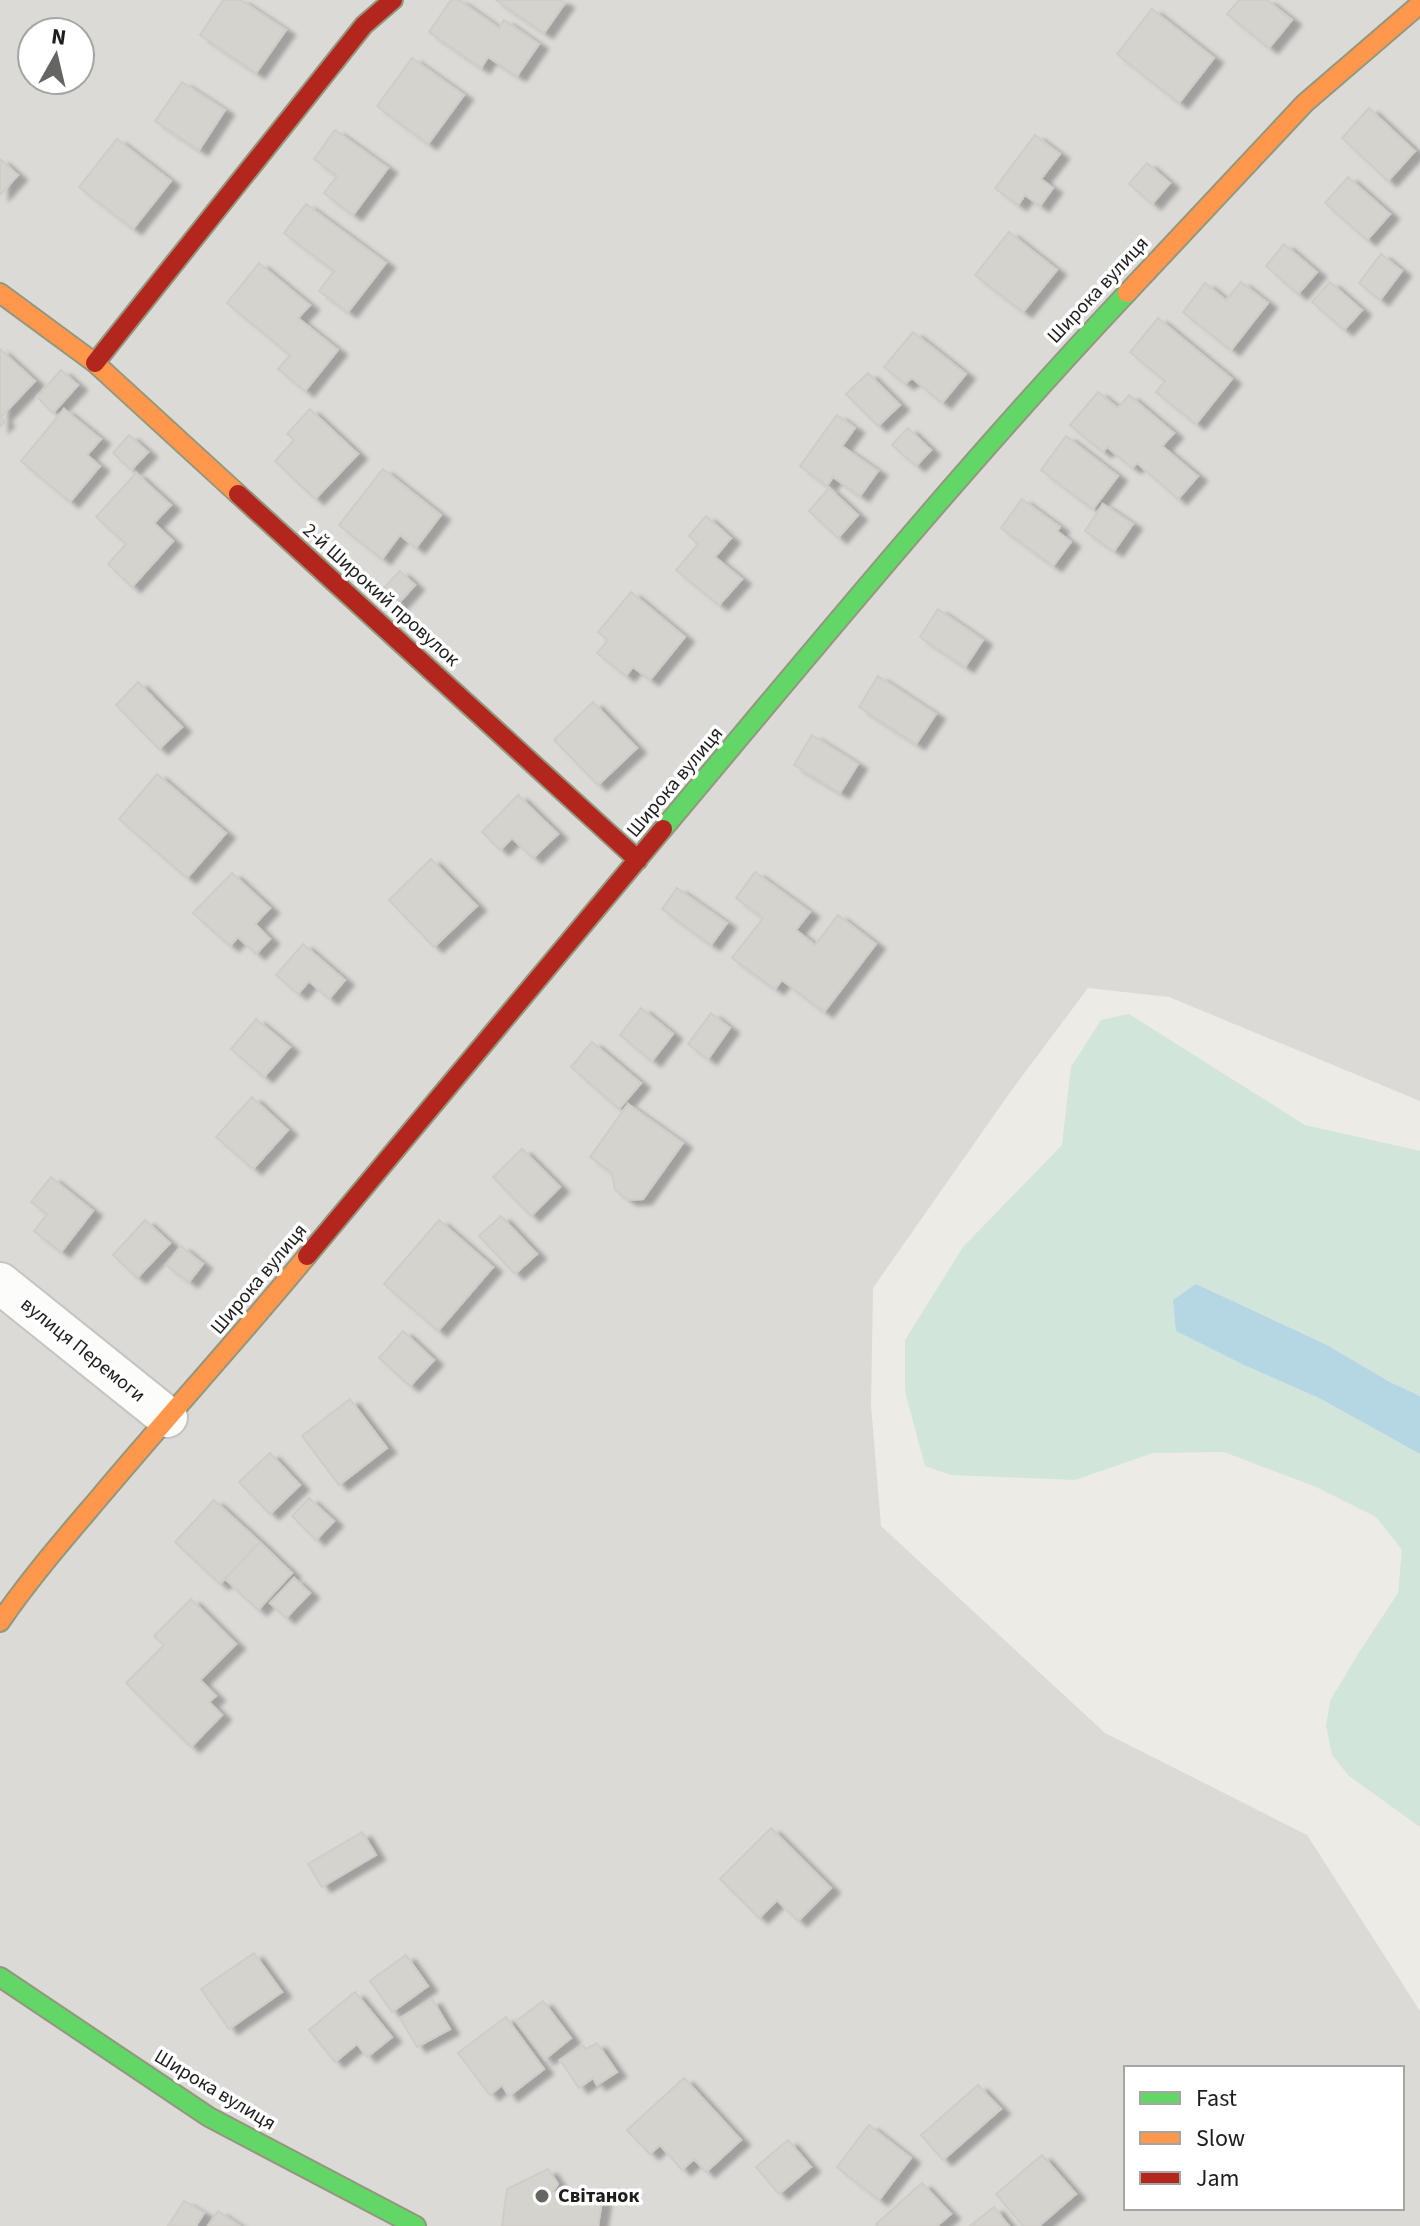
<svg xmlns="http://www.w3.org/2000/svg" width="1420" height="2226" viewBox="0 0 1420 2226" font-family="'Source Sans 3',sans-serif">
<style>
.residential{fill:#dbdad7;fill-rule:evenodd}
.wetland{fill:#d2e5db}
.water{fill:#b5d6e3}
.building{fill:#d5d3ce;stroke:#d0ccc7;stroke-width:2;filter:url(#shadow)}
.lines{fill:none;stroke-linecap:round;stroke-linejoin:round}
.street-casing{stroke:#c4c4c2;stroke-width:44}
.fast-casing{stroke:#93977d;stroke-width:22}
.slow-casing{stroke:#93977d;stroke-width:22}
.jam-casing{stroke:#93977d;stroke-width:22}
.street{stroke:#fcfcfb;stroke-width:40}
.fast{stroke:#63d668;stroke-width:18}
.slow{stroke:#ff974d;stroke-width:18}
.jam{stroke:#b3261e;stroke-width:18}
.poi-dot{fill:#656563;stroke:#fff;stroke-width:3}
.labels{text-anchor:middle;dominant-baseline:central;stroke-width:7;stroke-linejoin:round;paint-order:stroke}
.street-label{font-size:20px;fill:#1d1d1d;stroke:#fff}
.poi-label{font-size:20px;font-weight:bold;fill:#1d1d1d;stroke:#fff;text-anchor:start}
</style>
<defs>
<filter id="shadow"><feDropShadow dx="9" dy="5" stdDeviation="2" flood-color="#0004"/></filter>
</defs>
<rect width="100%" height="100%" fill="#ecebe6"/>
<path class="residential" d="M0 0H1420V1101L1169 997 1088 988 1011 1091 873 1288 871 1405 881 1526 1105 1733 1307 1835 1420 2011V2226H0ZM32 32H80V80H32ZM1126 2068H1402V2208H1126Z"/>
<path class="wetland" d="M1129 1014 1305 1125 1420 1151V1396L1390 1382 1325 1344 1196 1284 1176 1331 1244 1365 1321 1399 1420 1454V1827L1349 1776 1332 1755 1326 1726 1330 1701 1358 1654 1398 1593 1402 1550 1376 1517 1314 1486 1224 1452 1153 1453 1075 1480 951 1475 925 1466 905 1391V1340L963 1247 1062 1145 1071 1067 1101 1020Z"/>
<path class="water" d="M1196 1284 1325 1344 1390 1382 1420 1396V1454L1321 1399 1244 1365 1176 1331 1173 1300Z"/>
<path class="building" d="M223 0H241L286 30 256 73 200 35Z
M451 0H459L499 28 504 20 539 44 517 76 488 57 481 68 429 32Z
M496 0H560L565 3 544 33Z
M1239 0H1267L1292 20 1269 48 1227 14Z
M1152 9 1214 58 1179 103 1117 54Z
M412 58 464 95 428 144 377 106Z
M182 82 225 110 199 150 155 121Z
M1369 108 1415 151 1388 181 1342 138Z
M335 130 388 168 353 215 324 193 337 176 314 159Z
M1035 135 1060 154 1041 179 1053 188 1040 206 1025 195 1018 205 995 188Z
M117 139 171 181 133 229 79 187Z
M0 159 18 175 0 195Z
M1147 163 1170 183 1152 204 1129 184Z
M1348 177 1390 214 1367 240 1325 203Z
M306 204 386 263 348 312 319 291 334 271 284 233Z
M1009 232 1057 270 1023 312 975 275Z
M1284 244 1317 272 1298 294 1266 266Z
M1381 254 1402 271 1380 300 1359 283Z
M259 263 310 305 298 318 338 350 305 391 278 369 290 355 227 303Z
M1241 282 1268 303 1231 350 1183 312 1205 283 1226 300Z
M1330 282 1362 310 1344 330 1312 302Z
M1158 318 1232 379 1196 424 1156 392 1165 381 1130 352Z
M913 332 966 374 942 403 912 378 905 384 884 367Z
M0 349 35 381 1 417 5 421 0 427Z
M61 370 78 385 53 413 37 397Z
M868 373 900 405 878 426 846 394Z
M1098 392 1118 408 1129 395 1174 433 1162 446 1198 476 1178 499 1137 463 1132 468 1107 447 1103 452 1070 425Z
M64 409 101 439 87 455 100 466 70 502 21 461Z
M310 409 358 454 315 499 275 461 294 440 287 434Z
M837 415 855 428 842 446 878 471 860 496 833 477 827 486 800 466Z
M908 428 931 450 916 466 892 445Z
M129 435 148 452 131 470 113 453Z
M1066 436 1118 476 1093 509 1041 470Z
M383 469 441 515 416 548 400 535 382 559 339 525Z
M136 473 171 505 154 523 173 541 132 587 108 564 126 544 96 517Z
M829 488 858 515 838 538 809 511Z
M1022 499 1060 527 1057 531 1071 542 1053 566 1001 528Z
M1103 504 1133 524 1114 551 1085 531Z
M706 516 731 538 715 557 742 579 719 605 676 570 698 544 689 536Z
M400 571 415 585 397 605 381 591Z
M631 592 685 637 650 680 633 667 626 676 597 653 608 640 598 632Z
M938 609 983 640 965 667 920 637Z
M878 676 936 714 916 744 859 707Z
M138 682 182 727 159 749 116 705Z
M593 702 637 748 598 785 554 740Z
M812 735 858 764 840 793 794 765Z
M157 774 226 833 187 878 119 819Z
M518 795 558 834 533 858 512 838 500 850 482 832Z
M431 859 477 906 434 947 389 900Z
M755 872 810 912 796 930 815 945 838 915 876 944 824 1012 782 980 775 989 732 958 763 918 736 898Z
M232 873 270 908 255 924 270 939 256 954 238 937 230 946 193 913Z
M677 888 727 923 711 945 662 909Z
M303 944 345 980 329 999 309 981 298 994 276 975Z
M641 1008 673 1034 652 1061 620 1035Z
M711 1013 730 1028 708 1059 688 1044Z
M256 1019 290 1047 264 1077 231 1049Z
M592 1042 641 1083 619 1109 571 1067Z
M252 1097 288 1130 253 1169 216 1137Z
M628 1104 683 1143 643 1199 628 1200 615 1190 612 1173 590 1157Z
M522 1149 560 1187 531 1216 493 1177Z
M51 1177 93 1211 61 1252 34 1231 47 1214 31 1202Z
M501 1216 537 1254 515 1274 479 1236Z
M145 1220 170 1243 137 1278 113 1255Z
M439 1220 493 1267 438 1331 384 1284Z
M181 1246 203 1264 189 1282 166 1265Z
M403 1331 434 1360 410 1386 379 1358Z
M350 1399 387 1448 339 1485 302 1436Z
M270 1453 300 1485 270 1514 239 1482Z
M309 1498 334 1521 316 1540 292 1516Z
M214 1500 260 1542 220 1584 175 1542Z
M260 1542 292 1573 258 1610 225 1579Z
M294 1578 310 1593 286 1618 270 1603Z
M191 1599 236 1644 200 1680 216 1696 209 1702 222 1715 191 1747 126 1683 164 1645 154 1636Z
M771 1828 831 1888 798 1921 777 1900 759 1918 720 1879Z
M362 1832 376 1855 322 1887 308 1864Z
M254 1953 282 1992 229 2029 201 1989Z
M406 1955 428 1986 392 2012 370 1981Z
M355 1992 392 2037 367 2057 357 2044 335 2062 309 2030Z
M432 1999 450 2029 417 2047 400 2018Z
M543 2001 571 2038 545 2059 516 2021Z
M506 2017 544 2069 509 2096 502 2085 490 2095 458 2053Z
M597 2043 617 2072 597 2085 593 2078 579 2088 560 2060 583 2045 586 2049Z
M684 2078 741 2140 706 2172 694 2159 682 2170 660 2145 650 2154 627 2130Z
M978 2085 1001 2109 943 2160 921 2135Z
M869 2125 911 2158 879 2200 837 2167Z
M788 2140 811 2167 779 2194 756 2167Z
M1042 2155 1076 2194 1039 2226H1023L996 2194Z
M548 2169 558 2184 553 2192 602 2200 598 2226H502L507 2189Z
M922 2183 951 2214 937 2226H878L876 2224Z
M184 2201 204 2213 196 2226H168Z
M994 2207 1009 2226H970Z
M218 2211 240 2226H208Z"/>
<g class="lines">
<g class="street-casing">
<path id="street" d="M0 1283 167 1417"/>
</g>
<g class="fast-casing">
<path id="fast" d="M663 829C815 648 965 465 1127 293
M0 1977 209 2117 416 2226"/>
</g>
<g class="slow-casing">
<path id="slow" d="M0 293 95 363 238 494
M1127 293 1305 103 1420 4
M0 1622C30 1578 65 1538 99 1498 168 1416 239 1338 307 1256"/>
</g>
<g class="jam-casing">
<path id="jam" d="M95 363 364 25 393 0
M238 494 638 860
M307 1256 663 829"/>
</g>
<use href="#street" class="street"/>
<use href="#fast" class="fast"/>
<use href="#slow" class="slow"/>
<use href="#jam" class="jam"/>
</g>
<circle class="poi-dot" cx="542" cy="2196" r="8"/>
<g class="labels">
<g class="street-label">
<text transform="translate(1098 290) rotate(-47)">Широка вулиця</text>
<text transform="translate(381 595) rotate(42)">2-й Широкий провулок</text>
<text transform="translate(675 782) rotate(-50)">Широка вулиця</text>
<text transform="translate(259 1279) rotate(-50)">Широка вулиця</text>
<text transform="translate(83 1350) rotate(39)">вулиця Перемоги</text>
<text transform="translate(215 2090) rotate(31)">Широка вулиця</text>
</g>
<g class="poi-label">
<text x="558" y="2196">Світанок</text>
</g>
</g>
<rect x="1124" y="2066" width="280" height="144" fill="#ffffff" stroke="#a5a5a5" stroke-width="2"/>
<rect x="1140" y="2092" width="40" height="12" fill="#63d668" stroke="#a5a5a5" stroke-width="2"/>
<text x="1196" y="2106" font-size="24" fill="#1d1d1d">Fast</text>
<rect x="1140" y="2132" width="40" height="12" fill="#ff974d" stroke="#a5a5a5" stroke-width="2"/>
<text x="1196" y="2146" font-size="24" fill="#1d1d1d">Slow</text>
<rect x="1140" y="2172" width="40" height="12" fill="#b3261e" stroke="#a5a5a5" stroke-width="2"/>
<text x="1196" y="2186" font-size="24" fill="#1d1d1d">Jam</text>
<g transform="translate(56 56) rotate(8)"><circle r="38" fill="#ffffff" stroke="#a5a5a5" stroke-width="2"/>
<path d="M0-6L14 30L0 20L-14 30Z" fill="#656563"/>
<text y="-12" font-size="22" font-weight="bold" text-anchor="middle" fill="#1d1d1d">N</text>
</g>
</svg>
